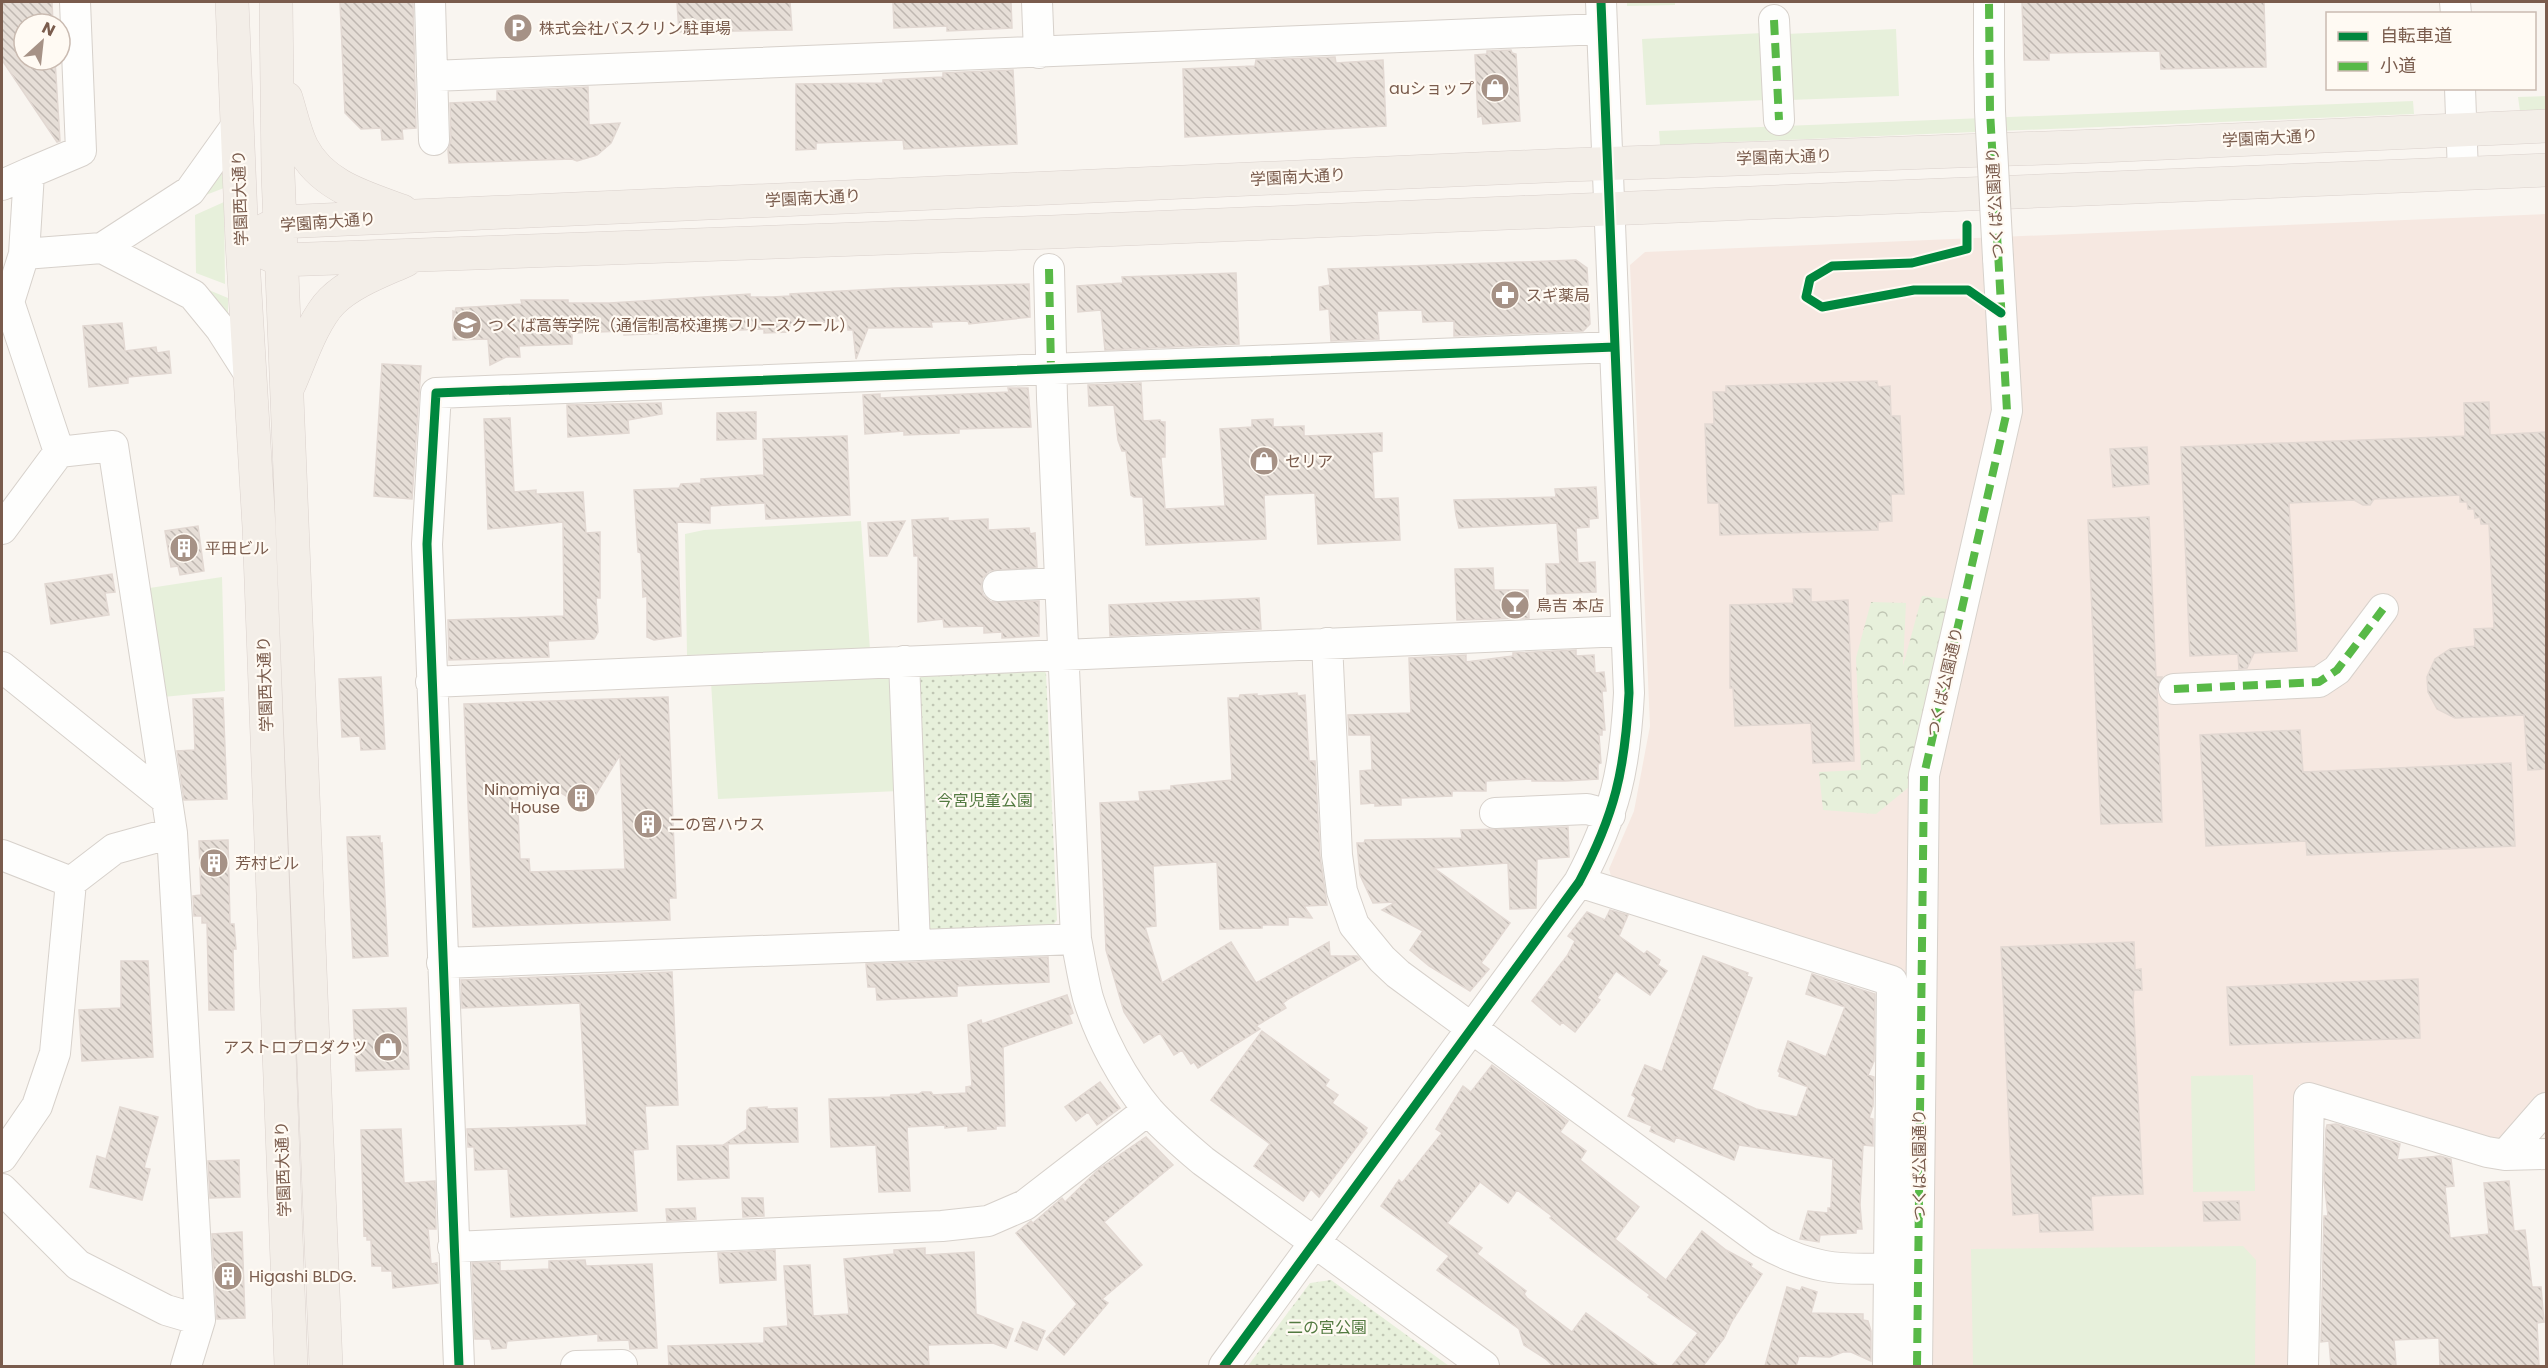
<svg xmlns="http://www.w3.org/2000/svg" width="2548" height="1368" viewBox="0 0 2548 1368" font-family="Poppins,'Noto Sans JP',sans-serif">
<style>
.commercial{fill:#f6e8e1}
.grass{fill:#e7f0db}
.forest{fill:url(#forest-crowns)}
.park{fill:url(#park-dots)}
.building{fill:url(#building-back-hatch);stroke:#e2d8d2;stroke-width:1.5;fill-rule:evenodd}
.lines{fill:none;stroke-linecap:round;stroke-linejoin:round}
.minor-casing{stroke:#d7d1cb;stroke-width:32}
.major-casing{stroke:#dad1cc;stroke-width:34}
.minor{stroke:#fefefd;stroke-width:30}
.major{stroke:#f3eee8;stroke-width:33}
.minor-bridge-casing{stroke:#d7d1cb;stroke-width:32;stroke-linecap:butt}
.minor-bridge{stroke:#fefefd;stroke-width:30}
.quiet{stroke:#58b947;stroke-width:8;stroke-dasharray:15 8;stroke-linecap:butt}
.cycleway-casing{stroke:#fffaf3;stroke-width:13}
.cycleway{stroke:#00873e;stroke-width:9}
.labels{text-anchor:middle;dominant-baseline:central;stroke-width:4.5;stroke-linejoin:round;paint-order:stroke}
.poi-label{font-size:16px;fill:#7a5c4d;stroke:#fffaf3;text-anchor:start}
.street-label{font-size:16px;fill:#7a5c4d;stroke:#fffaf3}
.park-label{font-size:16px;fill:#537a41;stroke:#fffaf3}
</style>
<defs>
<pattern id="forest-crowns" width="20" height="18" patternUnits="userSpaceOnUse" patternTransform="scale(1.5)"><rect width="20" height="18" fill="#e7f0db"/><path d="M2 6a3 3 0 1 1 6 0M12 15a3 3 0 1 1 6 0" fill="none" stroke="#c0c6b4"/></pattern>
<pattern id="park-dots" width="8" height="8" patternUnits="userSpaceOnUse" patternTransform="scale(1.5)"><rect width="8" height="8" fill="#e7f0db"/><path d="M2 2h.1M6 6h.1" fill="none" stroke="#c0c6b4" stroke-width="1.8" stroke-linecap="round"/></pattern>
<pattern id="building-back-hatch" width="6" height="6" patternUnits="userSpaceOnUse" patternTransform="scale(1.5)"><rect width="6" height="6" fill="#e6ded7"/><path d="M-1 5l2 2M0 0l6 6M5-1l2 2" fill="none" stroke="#bfb7b1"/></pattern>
</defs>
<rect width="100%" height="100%" fill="#f9f5f0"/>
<path class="commercial" d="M2546 214V1091L2499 1144 2299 1084 2292 1366H1929L1934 975 1903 971 1613 883 1609 869 1634 811 1650 726 1630 265 1645 252Z"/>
<path class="grass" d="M1627 2H1675V5L1627 6Z
M1896 29 1899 96 1789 100 1786 34Z
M1763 33 1767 100 1646 105 1642 39Z
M2546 96V110L2520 111 2518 97Z
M2413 101 2414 114 1660 145 1659 131Z
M222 166 224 188 198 198Z
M224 202 225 284 196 273 195 215Z
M204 288 228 298V317Z
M861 521 870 650 687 655 685 534 704 530Z
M222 577 225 691 163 697 143 589Z
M888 674 895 680 899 791 718 799 711 682Z
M2253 1075 2255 1191 2193 1192 2191 1076Z
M2243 1246 2256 1260 2255 1366H1973L1971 1249Z"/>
<path class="forest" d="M1922 596 1956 600 1914 783 1876 814 1823 810 1819 772 1861 770 1856 658 1871 602 1906 603 1903 666Z"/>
<path class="park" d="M1040 666 1046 673 1057 920 1051 928 932 935 923 925 912 680 920 672Z
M1331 1280 1449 1366H1248L1310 1283Z"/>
<path class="building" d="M2 2H52L53 24H24V60H55L60 141 57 142 2 60Z
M340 2H413L416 128 402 129 403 139 382 140 381 128 361 129 345 113Z
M677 2H790L792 30 679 32Z
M893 2H1011L1012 28 947 31V26L894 28Z
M2022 2H2264L2266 67 2161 69 2160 51 2049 53V60H2024Z
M1511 50 1512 53 1516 54 1520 121 1483 124 1482 116 1478 117 1475 55 1487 54V51Z
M1335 57 1336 63 1383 60 1386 126 1185 137 1183 69 1255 66 1256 60Z
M1013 70 1017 144 904 149 903 140 842 142 816 143V149L796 150V84L883 83V80L943 77V73Z
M588 87 589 125 620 123 611 143 597 155 577 161 572 159 449 163 448 150 451 140 450 103 497 101V91Z
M1576 260 1587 268 1590 324 1583 331 1454 336V321L1423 322 1422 310 1377 311 1379 339 1331 341 1329 309 1320 310 1319 287 1330 285 1328 269Z
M1236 273 1239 344 1105 350 1101 310 1078 312 1077 286 1123 283 1122 277Z
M1029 284 1030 317 969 324 968 321 931 322 932 327 868 328 856 359 853 330H848L847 320 788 326 789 332 764 333V329L624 335V331L572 333V344L519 346 520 357H506L490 365 488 339 453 340V311L455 312 456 308 522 304 521 300H568V303H610L750 294V297H772L790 296V294L895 288Z
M122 323 125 351 156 347 157 353 169 351 171 373 128 377V383L89 387 83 326Z
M382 364 421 366 412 499 374 496Z
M1877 381 1878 387 1890 386 1891 416H1900L1904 494H1891L1892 521 1878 522V530L1720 535 1719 503H1708L1705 424H1714L1713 392H1726V386Z
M1141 383 1143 421 1160 420 1161 422H1165V457H1161L1165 509 1225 506 1220 429 1252 427V420L1273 419V427L1304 426V436L1382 433V451L1372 452 1374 499 1398 498 1400 540 1318 544 1315 493 1264 495 1266 539 1146 545 1143 497H1134L1131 495 1126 451H1122L1118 440 1114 405 1089 406 1088 385Z
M1008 388H1028L1031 427 959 429V433L904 435V431L865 434 863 395 880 394V398L1009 392Z
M2489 402 2490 435 2547 432V769L2528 770 2524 715 2455 718 2437 709 2428 692 2427 677 2435 659 2450 649 2475 646 2474 629 2494 628 2489 524H2481L2480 517 2475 518 2474 509H2468L2467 502H2460V495L2374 499 2370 505H2363L2354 500 2289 503 2297 651 2254 653 2247 668 2239 669 2238 654 2190 656 2181 447 2465 436 2464 403Z
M661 403 662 414 628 420 629 433 568 437 567 405Z
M756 412V439L717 440V413Z
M510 418 514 492 536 490V494L583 492 586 533 600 532V598H596L598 632 594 639 548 641 549 657 449 660 448 620 564 616 563 522 488 529 484 419Z
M847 436 850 515 766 519 765 503 710 506V523L677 522 681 636 654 640 647 637V596L643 597 641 553 638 552 634 490 679 488 681 484 701 483V479L764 475 763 439Z
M2147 447 2149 484 2113 487 2110 449Z
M1596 487 1598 518 1589 519V527L1576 528 1578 563 1595 562 1596 592 1547 594 1546 564H1560L1557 523 1459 528 1456 515 1454 500 1556 497 1555 489Z
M2149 517 2156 677H2162L2157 689 2162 822 2101 824 2088 520Z
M948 518V521L988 519V530L1029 528 1030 534 1035 533 1037 567 989 571 983 578 981 586 983 595 991 602 1039 601V636L1002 638V632L984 633V626L944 627 943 619 918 622V556H914L912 520Z
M905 521 887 556H870L868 523Z
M198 526 204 571 180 575 178 566 171 567 165 531Z
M1493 568 1494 590H1528L1529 618 1457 620 1455 569Z
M112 574 115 592 105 593 109 615 51 624 45 584Z
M1793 589H1811V602L1848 600 1854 761 1813 763 1811 723 1735 726 1733 688H1730V605L1794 603Z
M1259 598 1261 629 1110 636 1109 605Z
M1576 650V656L1594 655 1595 673 1604 672 1606 691H1602L1605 730H1602V735H1599L1601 763 1598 764V779L1565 781H1532V779L1486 781V791H1452V796L1401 798V805L1375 806V803L1361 804 1360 771 1372 770 1371 735H1349L1348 715 1411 713 1409 658 1466 655V662L1513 656V653Z
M381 677 385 749 361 750 360 736 342 737 339 679Z
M1297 693 1298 696 1305 695 1309 761H1315L1320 856 1327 905 1304 906 1312 918 1288 917V925H1262V928L1220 929 1217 862 1153 866 1156 926 1145 927 1162 983 1231 942 1256 983 1329 942 1330 956H1357L1360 959 1290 998 1283 1003 1286 1008 1256 1026 1260 1029 1198 1068 1194 1062 1191 1064 1182 1050 1174 1055 1160 1033 1144 1043 1124 1012 1106 950 1100 803 1140 801 1139 792 1171 790V786L1232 780 1228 698H1239L1240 695 1257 694V696Z
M668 697 676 898H669L670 920 473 927 464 704ZM620 755 625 869 530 872 529 859H520L517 787 550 786 587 809Z
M223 698 227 799 184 800 177 751 195 750 193 699Z
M2300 730 2303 772 2511 763 2515 846 2307 855 2306 841 2206 846 2200 735Z
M1568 827 1569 857 1537 859 1536 908 1510 909 1508 863 1434 868 1510 923 1481 963 1489 969 1470 991 1429 966 1410 950 1423 931 1382 910 1396 902 1373 903 1360 875 1357 843H1364L1365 840 1462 838 1461 830Z
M380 836V844L382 843 388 956 353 958 347 837Z
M228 840 230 924H234L236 949H233L234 1010H209L207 923H202V916H194L193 896 201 895 199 841Z
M1610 910 1628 915 1619 936 1644 954 1647 951 1660 960 1658 965 1667 971 1650 995 1616 971 1597 998 1600 1000 1575 1032 1562 1022 1560 1025 1532 1001 1567 956 1575 941 1568 936 1587 912 1605 920Z
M2134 942 2135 970 2141 969 2142 990H2134L2133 999 2143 1194 2091 1196 2093 1230 2040 1232 2039 1213 2013 1215 2001 947Z
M1703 956 1748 973 1747 976 1752 978 1712 1089 1756 1109 1797 1117 1808 1087 1779 1076 1780 1073 1778 1071 1788 1041 1826 1057 1845 1007 1806 994 1812 974 1875 994 1874 1061 1868 1075 1874 1077 1873 1106 1869 1118 1873 1119V1146L1863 1145 1860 1205 1862 1229H1856V1233L1820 1235 1819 1242 1800 1239 1808 1211 1828 1213V1208H1831L1833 1159 1739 1145 1734 1160 1676 1137 1674 1142 1650 1131 1652 1126 1628 1116 1636 1098 1632 1095 1645 1065 1662 1072Z
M1048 957 1049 982 957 986V996L877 1000 876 987H868L866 964Z
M121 961H148L153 1057 82 1061 79 1010 121 1008Z
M672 972 678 1105 645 1106 648 1149 633 1150 637 1211 511 1217 508 1169 475 1170 474 1147H468L467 1129 587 1125 580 1003 462 1008 461 980Z
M2418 979 2420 1038 2230 1045 2227 987Z
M1067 995 1073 1013 1069 1015 1072 1023 1003 1047 1005 1126H996V1129L968 1131V1126L945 1128V1125L907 1127 910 1191 879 1192 876 1145 831 1147 829 1099 890 1097 891 1095 919 1094 922 1092H931L933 1095 966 1093V1087L972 1086 968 1025 981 1020 982 1024Z
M406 1008 409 1069 356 1071 353 1010Z
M1262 1031 1329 1080 1325 1086 1338 1095 1332 1103 1367 1128 1365 1131 1367 1133 1319 1197 1311 1189 1303 1201 1254 1166 1270 1144 1211 1100Z
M1492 1065 1568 1121 1560 1132 1586 1151 1580 1160 1639 1207 1615 1239 1666 1280 1702 1231 1726 1250 1752 1264 1751 1267 1762 1274 1732 1321 1724 1338 1703 1366H1672L1698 1333 1648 1297 1650 1295 1584 1245 1550 1218 1552 1216 1517 1190 1508 1203 1480 1182 1447 1223 1482 1248 1477 1254 1526 1291 1524 1294 1527 1298 1572 1332 1586 1313 1658 1366H1553L1546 1359 1524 1345 1519 1329 1437 1270 1449 1256 1381 1206 1399 1180 1402 1183 1442 1133 1436 1129 1463 1086 1471 1092Z
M1100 1082 1120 1108 1097 1125 1088 1112 1076 1121 1065 1107Z
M120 1107 158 1117 144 1168 150 1169 142 1200 90 1187 97 1156 106 1159Z
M767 1107V1109L797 1108 798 1142 725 1144 747 1129V1111L750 1108Z
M2336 1124 2400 1144 2397 1160 2440 1156 2451 1159 2454 1186 2445 1187 2450 1238 2489 1234 2484 1183 2509 1181 2514 1231 2525 1230 2532 1287H2541L2544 1322 2537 1323 2539 1366H2440L2439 1338 2394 1340 2396 1366H2331L2329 1341 2321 1342 2324 1216H2328L2324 1181 2326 1129 2327 1125Z
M401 1129 404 1183 435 1181 436 1229H428L431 1264 437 1263 438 1283 393 1288 392 1271H382V1266H372L371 1240H367V1235L364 1236 361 1130Z
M1146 1137 1173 1165 1104 1222 1142 1265 1102 1299 1108 1303 1064 1355 1046 1339 1077 1304 1016 1233 1031 1221 1033 1223 1062 1198 1065 1202 1099 1169Z
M728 1145 729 1178 678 1180 677 1146Z
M239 1160 240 1197 210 1198 208 1161Z
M742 1198H763L764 1216 743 1217Z
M2239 1201 2240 1220 2204 1221 2203 1202Z
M695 1208 696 1219 667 1221 666 1209Z
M242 1232 245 1318 217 1319 212 1234Z
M925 1248V1255L974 1252 976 1314 1013 1329 1006 1348 993 1343 928 1345 929 1366H804V1364L771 1366H669L668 1346 764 1343V1328L788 1326 784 1266 810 1265 813 1316 849 1314 844 1259 894 1254V1250Z
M775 1250 776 1280 720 1283 718 1253Z
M585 1260 586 1266 652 1264 657 1348 630 1349 629 1340 598 1341V1334L507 1341 506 1348 492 1349 490 1339H475L472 1263 500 1262V1271L549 1269V1261Z
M1787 1287 1800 1291 1802 1287 1817 1292 1811 1313 1863 1314V1320L1868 1321 1871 1331V1361L1851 1352H1843L1830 1357 1799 1356 1796 1366H1765Z
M1023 1322 1045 1331 1037 1350 1015 1341Z"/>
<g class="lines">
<g class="minor-casing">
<path id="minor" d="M430 2 434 140
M1037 2 1039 53
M1989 2V56
M2455 2 2456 14
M1774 20 1779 120
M432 76 1602 29
M2460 88 2463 174
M2 185 29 173
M102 248 193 295 220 328 250 375
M24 254 102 248 190 191 237 125
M1049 269 1052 398 1076 939C1080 959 1083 979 1088 998 1100 1037 1123 1080 1149 1111 1165 1129 1184 1145 1203 1161L1484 1366
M59 452 9 302 24 254 29 173 81 151 75 2
M2 529 59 452 113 446 172 833 200 1320 186 1366
M998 586 1060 583
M1327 643 1337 855 1342 891 1354 925 1382 959 1398 974 1762 1242C1808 1268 1838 1271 1891 1268
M904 661 915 945
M2 667 167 800
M431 682 1625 631
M2174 689 2319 682 2337 670 2383 609
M1495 813 1587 809 1610 815
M2 855 71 882 114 849 172 833
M1579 882 1892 981 1888 1366
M442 963 1076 939
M2505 1155 2546 1108
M2 1157 37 1106 55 1053 71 882
M2 1189 78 1265 166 1310 200 1320
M453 1247 942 1226 988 1221 1025 1205 1148 1110
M459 1366 427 544 436 393 1615 347
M576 1366 622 1365
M1224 1366 1579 882C1615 814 1625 770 1629 693L1601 2
M1917 1366 1924 775 2007 411 1998 258
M2303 1366 2309 1098 2487 1152 2505 1155 2546 1154"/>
</g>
<g class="major-casing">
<path id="major" d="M232 2 242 242 259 527 291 1366
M276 2 278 174 326 1366
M286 98C291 114 295 133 302 147 322 186 364 197 402 211
M242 242 280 222 1567 165 2099 146 2546 126
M242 242 281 260 1052 232 2546 170
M289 385C300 360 313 320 332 301 351 282 382 271 406 260"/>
</g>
<use href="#minor" class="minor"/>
<use href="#major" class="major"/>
<g class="minor-bridge-casing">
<path id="minor-bridge" d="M1989 56 1990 111 1998 258"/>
</g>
<use href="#minor-bridge" class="minor-bridge"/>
<path class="quiet" d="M1774 20 1779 120
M1049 269 1051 370
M2174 689 2319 682 2337 670 2383 609
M1917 1366 1924 775 2007 411 1990 111 1989 2"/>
<g class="cycleway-casing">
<path id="cycleway" d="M1967 225V249L1912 263 1832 266 1810 279 1806 297 1822 307 1914 290H1968L2001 313
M459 1366 427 544 436 393 1615 347
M1224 1366 1579 882C1615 814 1625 770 1629 693L1601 2"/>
</g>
<use href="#cycleway" class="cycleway"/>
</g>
<defs>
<g id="parking-disc" transform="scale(1.5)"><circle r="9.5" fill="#a69286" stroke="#fffaf3"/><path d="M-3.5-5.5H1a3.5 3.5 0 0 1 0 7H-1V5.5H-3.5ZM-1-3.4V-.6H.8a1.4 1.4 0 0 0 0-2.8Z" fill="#fff"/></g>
<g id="shop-disc" transform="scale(1.5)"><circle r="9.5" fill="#a69286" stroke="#fffaf3"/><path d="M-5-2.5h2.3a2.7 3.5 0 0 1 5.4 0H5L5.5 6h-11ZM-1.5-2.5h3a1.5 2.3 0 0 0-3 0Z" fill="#fff"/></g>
<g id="pharmacy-disc" transform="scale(1.5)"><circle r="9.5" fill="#a69286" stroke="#fffaf3"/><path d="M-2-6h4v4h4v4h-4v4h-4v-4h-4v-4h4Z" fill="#fff"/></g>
<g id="school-disc" transform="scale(1.5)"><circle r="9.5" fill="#a69286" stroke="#fffaf3"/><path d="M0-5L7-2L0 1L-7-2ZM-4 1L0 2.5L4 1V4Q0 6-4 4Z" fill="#fff"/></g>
<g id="building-disc" transform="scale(1.5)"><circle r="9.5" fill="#a69286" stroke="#fffaf3"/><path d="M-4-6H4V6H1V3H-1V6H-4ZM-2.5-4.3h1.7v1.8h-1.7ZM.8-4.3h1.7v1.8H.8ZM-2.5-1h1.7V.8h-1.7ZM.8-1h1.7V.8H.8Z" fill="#fff"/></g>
<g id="bar-disc" transform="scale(1.5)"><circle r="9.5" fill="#a69286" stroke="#fffaf3"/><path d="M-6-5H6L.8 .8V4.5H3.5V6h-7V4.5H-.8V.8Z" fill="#fff"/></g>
</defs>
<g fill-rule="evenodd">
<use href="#parking-disc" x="518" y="28"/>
<use href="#shop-disc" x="1495" y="88"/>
<use href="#pharmacy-disc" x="1505" y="295"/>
<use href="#school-disc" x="467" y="325"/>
<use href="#shop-disc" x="1264" y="461"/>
<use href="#building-disc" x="184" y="548"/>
<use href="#bar-disc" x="1515" y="605"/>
<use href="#building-disc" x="581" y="798"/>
<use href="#building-disc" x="648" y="824"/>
<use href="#building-disc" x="214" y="863"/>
<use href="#shop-disc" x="388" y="1047"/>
<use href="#building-disc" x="228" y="1276"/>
</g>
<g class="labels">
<g class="poi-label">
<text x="539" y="28">株式会社バスクリン駐車場</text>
<text x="1474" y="88" text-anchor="end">auショップ</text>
<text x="1526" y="295">スギ薬局</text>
<text x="488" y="325">つくば高等学院（通信制高校連携フリースクール）</text>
<text x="1285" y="461">セリア</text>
<text x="205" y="548">平田ビル</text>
<text x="1536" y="605">鳥吉 本店</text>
<text x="560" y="789" text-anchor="end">Ninomiya<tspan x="560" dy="18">House</tspan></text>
<text x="669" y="824">二の宮ハウス</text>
<text x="235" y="863">芳村ビル</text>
<text x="367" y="1047" text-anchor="end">アストロプロダクツ</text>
<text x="249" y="1276">Higashi BLDG.</text>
</g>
<g class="street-label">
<text transform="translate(2270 138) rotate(-3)">学園南大通り</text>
<text transform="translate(1784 157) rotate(-2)">学園南大通り</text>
<text transform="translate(1298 177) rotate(-3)">学園南大通り</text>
<text transform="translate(240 198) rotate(-92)">学園西大通り</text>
<text transform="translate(813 198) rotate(-3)">学園南大通り</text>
<text transform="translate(1995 203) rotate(-93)">つくば公園通り</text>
<text transform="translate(328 222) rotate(-4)">学園南大通り</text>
<text transform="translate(1945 682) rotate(-77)">つくば公園通り</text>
<text transform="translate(265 684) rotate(-92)">学園西大通り</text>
<text transform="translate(1919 1165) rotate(-90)">つくば公園通り</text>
<text transform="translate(283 1169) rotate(-92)">学園西大通り</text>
</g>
<g class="park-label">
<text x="985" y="800">今宮児童公園</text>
<text x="1327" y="1327">二の宮公園</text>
</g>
</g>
<rect width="2548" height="1368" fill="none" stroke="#7a5c4d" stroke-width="6"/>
<rect x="2326" y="12" width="210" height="78" fill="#fffaf3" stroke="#cabbb1" stroke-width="1.5"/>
<rect x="2338" y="32" width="30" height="9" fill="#00873e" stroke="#cabbb1" stroke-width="1.5"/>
<text x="2380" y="42" font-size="18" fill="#7a5c4d">自転車道</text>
<rect x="2338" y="62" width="30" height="9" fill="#58b947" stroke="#cabbb1" stroke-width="1.5"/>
<text x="2380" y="72" font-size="18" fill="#7a5c4d">小道</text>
<g transform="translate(42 42) rotate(27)"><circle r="28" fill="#fffaf3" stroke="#cabbb1" stroke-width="1.5"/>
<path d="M0-4.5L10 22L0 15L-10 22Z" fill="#a69286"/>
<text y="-9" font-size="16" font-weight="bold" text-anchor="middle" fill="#7a5c4d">N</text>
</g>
</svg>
